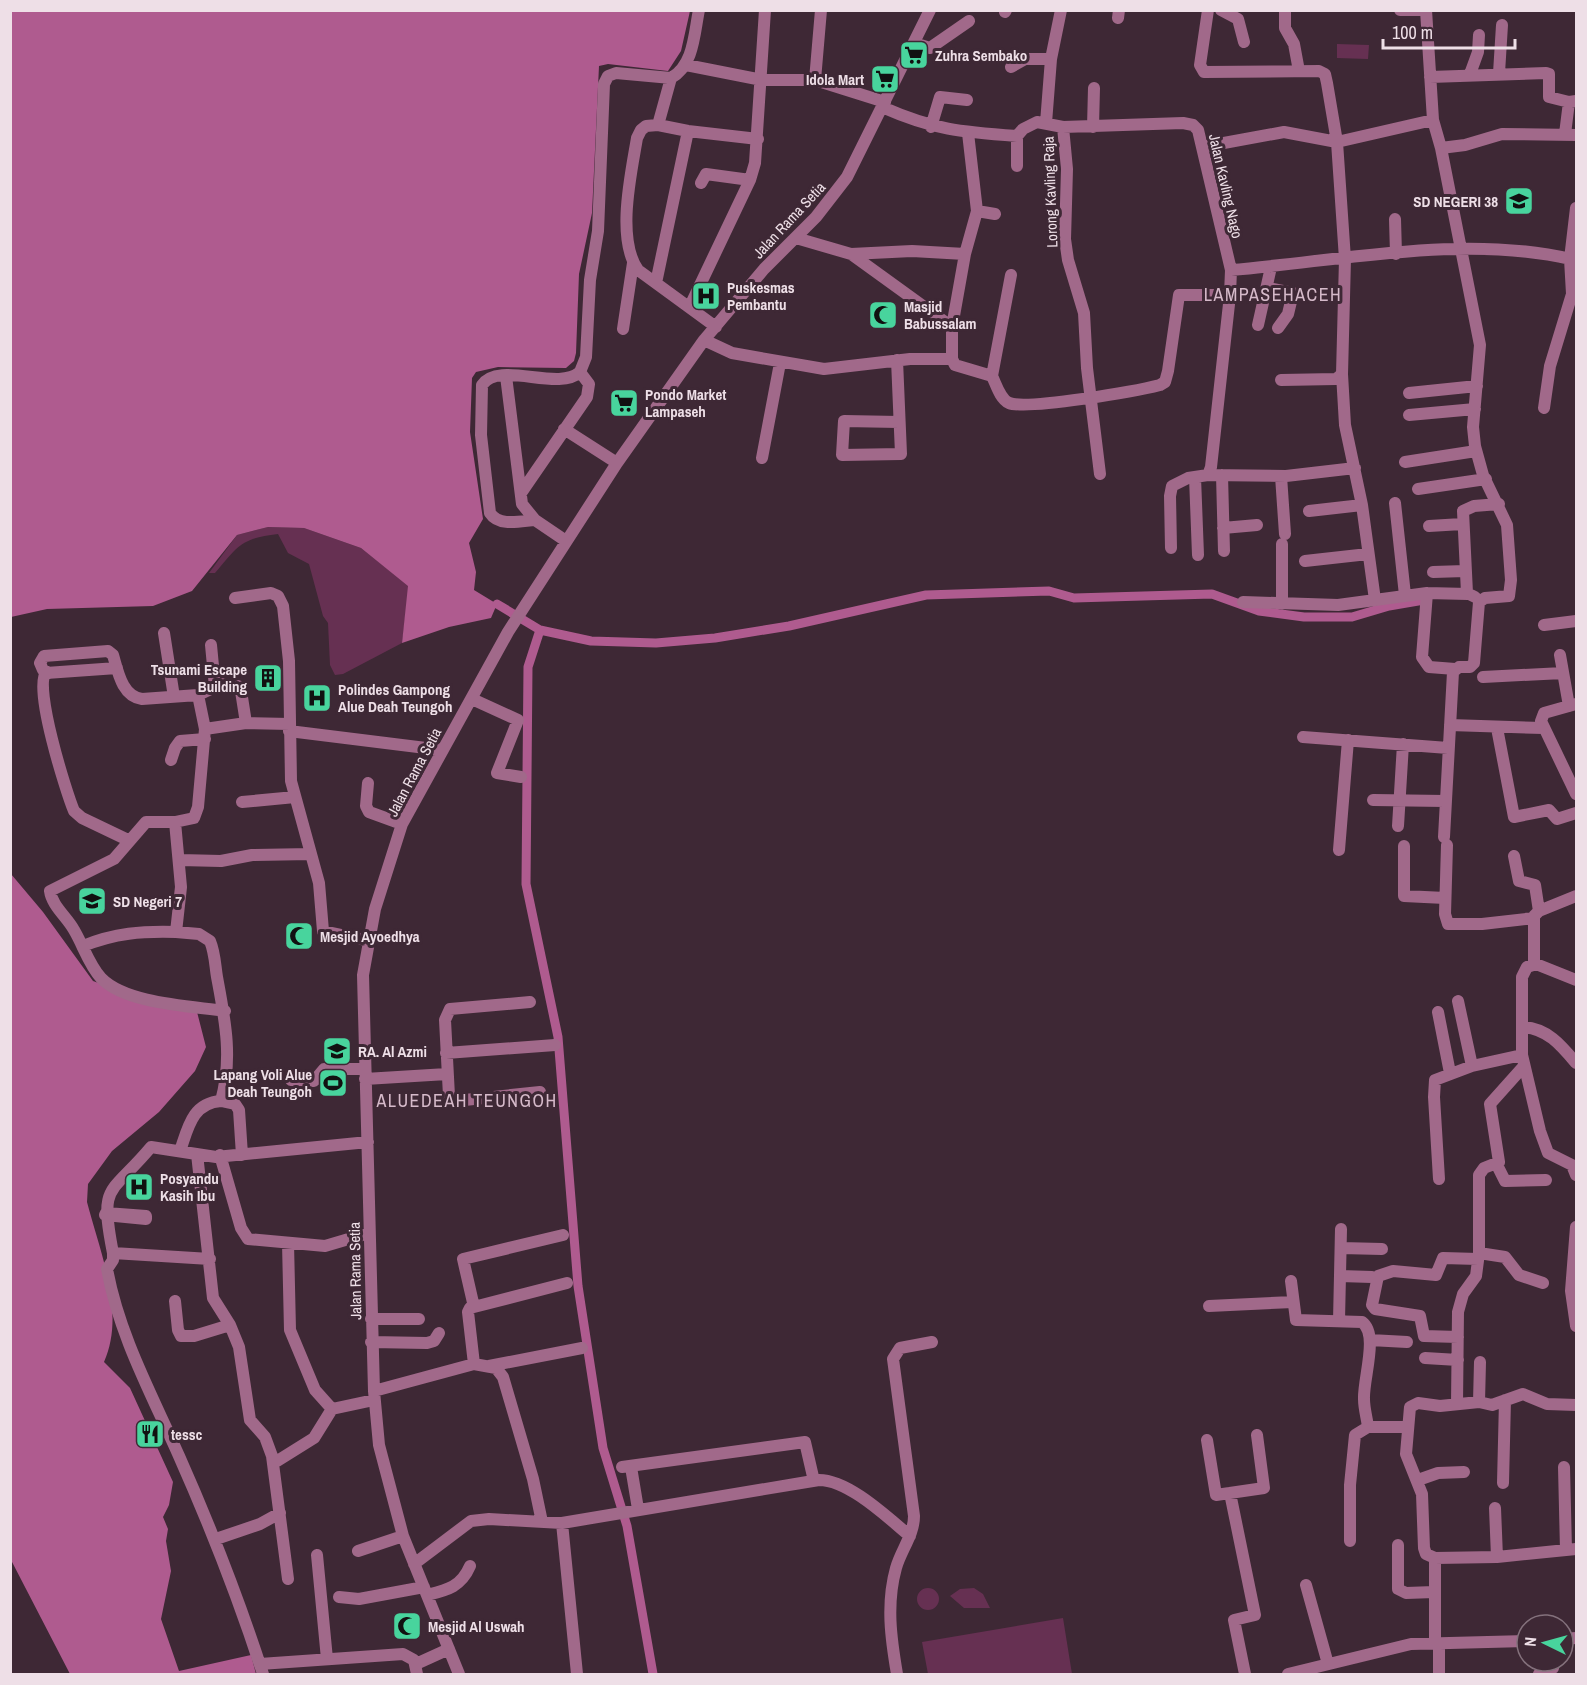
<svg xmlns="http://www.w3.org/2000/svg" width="1587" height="1685" viewBox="0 0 1587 1685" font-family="'Archivo Narrow',sans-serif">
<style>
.green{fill:#663052}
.water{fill:#af5b8f}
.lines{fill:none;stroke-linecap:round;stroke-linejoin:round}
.canal{stroke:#af5b8f;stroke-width:9}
.minor{stroke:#a1698a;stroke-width:12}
.labels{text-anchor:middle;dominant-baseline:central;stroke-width:6;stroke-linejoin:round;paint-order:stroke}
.poi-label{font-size:15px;font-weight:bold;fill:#eedfe7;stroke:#3e2835;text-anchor:start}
.street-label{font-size:15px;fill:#eedfe7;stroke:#3e2835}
.quarter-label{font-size:18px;letter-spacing:1.5px;fill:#d6baca;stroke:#3e2835}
</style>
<rect width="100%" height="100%" fill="#3e2835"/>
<path class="green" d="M1337 44 1369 45 1368 59 1337 58Z
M268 527 304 528 361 548 409 586 402 643 343 674 335 675 330 665 328 623 323 616 309 564 288 553 278 534C241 538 238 546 215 573H209L237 535Z
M974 1588 983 1594 990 1608H964L950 1596 960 1589Z
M917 1599a11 11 0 1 1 22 0a11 11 0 1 1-22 0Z
M1063 1618 1072 1674H928L922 1642Z"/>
<path class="water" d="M10 11H690L681 51 668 71 608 64 599 66 592 213 579 274 576 353 574 361 566 368 498 367 476 372 472 378 470 432 483 519 469 543 476 572 474 590 497 604 491 618 449 627 402 643 408 586 361 548 304 528 268 527 237 535 192 591 153 606 47 609 11 617Z
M11 874 43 912 93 981 147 1000 196 1008 206 1047 195 1071 159 1112 112 1151 88 1184 87 1202C100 1252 126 1313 104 1362L130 1388 173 1482 169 1505 163 1517 168 1529 166 1541 171 1571 161 1619 179 1671 251 1655 256 1674H70L11 1560Z"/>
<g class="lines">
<path class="canal" d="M497 604 540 630 528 667 526 884 558 1037 578 1286 603 1448 627 1526 653 1674
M540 630 591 641 656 643 715 638 789 626 926 595 1049 591 1074 598 1212 594 1259 611 1304 617H1352L1389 606 1424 600"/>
<path class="minor" d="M1208 10 1200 65 1204 72 1319 71 1325 74 1327 83 1337 142 1345 259 1342 374 1336 379 1281 380
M1221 10 1238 19 1244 42
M1285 10V28L1294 44 1299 71
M1400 10H1426
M1426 10 1433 120 1441 148 1480 345 1473 427 1475 446 1483 475 1507 525 1511 580 1509 596 1485 598 1479 602 1474 663 1470 667H1459L1453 672 1444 837
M1005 12 1006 10
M1118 18 1119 10
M914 43 930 48 969 21
M686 65 762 80H815L885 102
M1011 67 1025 59H1051
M1499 73 1502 25
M1470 74 1478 52 1479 35
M1430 77 1546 73 1549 74V97L1569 102
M815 80 821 10
M882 107C934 130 961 132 1017 136L1023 129 1037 122 1063 127 1183 123 1193 125 1198 130 1231 270 1230 295 1211 467 1208 475 1188 478 1172 486 1170 496 1171 548
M1046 123 1051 59 1061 10
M658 125 671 78
M931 127 940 97 967 100
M1063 127 1067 169 1065 239 1068 260 1084 313 1087 368 1100 474
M1093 127 1094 88
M1565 134 1569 102 1576 101
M1017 136V166
M1202 147 1284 132 1337 142 1433 120
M1441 148 1465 145 1502 134 1576 135
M701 183 706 174 750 180
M977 211 995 214
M1395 219 1396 254
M796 238 851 254 952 327V359L955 365 992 376C996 384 1000 399 1009 403 1028 410 1137 391 1160 385L1165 382 1168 371 1179 295H1230
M851 254 912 251 965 254
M1231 270C1340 261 1463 234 1570 259
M656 283 688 131
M1268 288 1293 293 1288 314 1278 328
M690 306 750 180 755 163 765 10
M1258 325 1271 267
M716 327 638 270C616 239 631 174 637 138L641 130 646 126 658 125 688 131 758 139
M952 327 965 254 977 211 968 133
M623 329 633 263
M704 340 732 353 824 369 910 359H952
M897 360 901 454 842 455 844 421 899 422
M1342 374 1345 425 1362 505 1375 600
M506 376 522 504 535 520 566 541
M992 376 1011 275
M1409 393 1477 386
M1544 408 1550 366 1572 294 1570 259 1576 208
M1409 415 1475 409
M564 429 617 463
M762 458 780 363
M1405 462 1476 451
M1208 475 1286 476 1355 468
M1222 475 1224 551
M1281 476 1285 534
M1195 477 1198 555
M1418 489 1486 479
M521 493 587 397 589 384 580 372
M1395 503 1405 595
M1309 511 1362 505
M535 520C521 521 499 527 490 513L481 435 482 385C499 360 558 392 580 372L586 357 590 280 598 231 604 84 608 76 616 73 671 78C694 65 694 34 699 10
M1429 526 1462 524
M1223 528 1257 525
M1305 561 1368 554
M1433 572 1465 571
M1427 593 1422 657 1429 667 1455 669
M1475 597 1467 593 1463 511 1474 506 1499 504
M235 598 271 593 278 596 283 606 289 661 291 781 319 883 323 931 370 941
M1243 602 1338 605 1427 593 1468 594
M1282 604V544
M1544 625 1576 621
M164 633 174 697
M211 645 215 687
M1560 655 1569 706
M117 668 46 673C33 686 66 792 74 811L82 818 128 840
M49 673 43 670 40 663 44 656 108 651 113 655C118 672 122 696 142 699L198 695 205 729
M1483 677 1563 673
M198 695 221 684 238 686 241 691 246 723
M472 699 518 720 497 773 521 777
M1576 704 1544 713 1541 721 1576 794
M1450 725 1543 728
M1497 728 1514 817 1549 810 1557 819 1576 813
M289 731 442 750
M1303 737 1448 748
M171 760 175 748 180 741 205 739
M368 783 366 806 369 812 402 824
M1373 800 1445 801
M242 802 295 797
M175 822 181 887 176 932 199 934 210 941C215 953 215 965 217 977 225 1020 233 1058 221 1101 192 1103 188 1128 180 1151
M1398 826 1403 744
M1447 845 1445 914 1448 924H1482L1534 918
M1404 846V896L1445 898
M1339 850 1348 740
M1514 856 1519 881 1535 885 1539 911
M180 860 221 861 252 855 311 854
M83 946C115 933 142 931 176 932
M1534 964V916L1539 911 1576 896
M1576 980 1536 964 1527 967 1522 977V1055L1540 1131 1548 1153 1572 1165 1576 1175
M1458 1001 1472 1066
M530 1002 450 1009 445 1020 449 1096 455 1101 540 1092
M225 1011C191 1006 126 1004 101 978 89 965 83 945 74 930 67 917 52 906 50 891L114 859 146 822H175L194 818 198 807 205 729 246 723 290 724
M1438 1012 1450 1073
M1522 1027C1547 1028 1561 1045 1576 1063
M446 1053 555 1045
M365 1079 447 1074
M291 1080 314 1081 324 1069H364
M221 1101 235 1104 239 1110 242 1155
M197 1154 213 1298 230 1325 239 1347 250 1420 265 1437 272 1456 288 1579
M220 1155 241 1228 248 1239 325 1246 369 1233
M1497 1165 1505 1181 1546 1180
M1439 1179 1434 1097 1435 1080 1472 1066 1522 1055
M106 1213 146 1216V1219L105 1215Z
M1576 1227 1571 1291 1576 1326
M288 1243 290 1330 315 1390 332 1409 374 1400
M1341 1248 1382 1249
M113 1253 210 1259
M1479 1253 1505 1257 1519 1275 1543 1283
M1340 1276 1372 1277
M1291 1281 1296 1320 1362 1322C1379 1334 1363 1379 1364 1399 1364 1409 1367 1418 1368 1427
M175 1301 178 1330 181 1336H194L230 1325
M1209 1306 1293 1302
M474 1307 463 1259 563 1235
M371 1319H419
M1339 1321 1341 1229
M1458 1337 1424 1336 1420 1316 1375 1309 1372 1305 1378 1276 1393 1271 1436 1275 1443 1258 1478 1259
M1370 1340 1407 1342
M371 1342 427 1343 434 1341 439 1333
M1425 1358 1458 1360
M474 1364 468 1312 470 1308 567 1283
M489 1366 582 1348
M374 1391 474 1364 496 1368 503 1377 533 1479 542 1522
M1479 1402 1480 1362
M1457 1404 1458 1312 1463 1294 1476 1276 1479 1253V1175L1484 1168 1499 1162 1490 1104 1524 1066
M1207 1440 1216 1495 1264 1488 1257 1435
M274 1463 314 1438 332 1409
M622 1467 805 1442 814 1481
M631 1467 638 1509
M1564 1467 1566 1550
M1418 1480 1438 1473 1464 1472
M1503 1483 1505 1400
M1230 1493 1255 1615 1234 1620 1245 1674
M1495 1508 1497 1557
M562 1523 577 1674
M216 1539 260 1524 280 1513
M1350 1541V1485L1355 1435 1368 1427H1406
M1398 1545V1589L1406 1593 1434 1592
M358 1551 403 1536
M317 1555 327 1659
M1435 1558 1497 1557 1576 1549
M414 1564 471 1521 489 1519 562 1523 819 1480C849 1480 888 1518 910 1536
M1306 1585 1328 1664
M427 1595C447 1590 461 1587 470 1566
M339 1597 359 1599 424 1587
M1563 1639 1576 1638
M1435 1643V1558L1426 1554 1424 1548 1422 1494 1406 1454 1410 1407 1418 1403 1440 1406 1479 1402 1492 1405 1523 1394 1547 1404 1576 1405
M260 1664 403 1654 414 1660 417 1674
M416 1664 449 1649
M263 1674C239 1600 211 1528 179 1456 152 1395 119 1335 107 1269L113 1260V1253C99 1182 110 1196 151 1147L216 1157 368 1142
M459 1674 403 1536 379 1445 374 1391 363 975 375 909 402 824 508 632 617 463 704 340 764 269 816 217 847 177 930 10
M897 1674C891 1639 886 1604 896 1568 901 1550 914 1535 914 1516L893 1359 900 1348 932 1342
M1288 1674 1411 1644 1527 1641
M1439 1674V1643
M1539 1674 1553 1668"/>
</g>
<defs>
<g id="supermarket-square" transform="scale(1.5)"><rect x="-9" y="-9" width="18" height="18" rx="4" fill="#48d49d" stroke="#3e2835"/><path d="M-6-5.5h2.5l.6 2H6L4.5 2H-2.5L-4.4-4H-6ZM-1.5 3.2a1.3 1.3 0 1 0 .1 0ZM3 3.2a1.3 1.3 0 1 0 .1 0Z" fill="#111"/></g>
<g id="school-square" transform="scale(1.5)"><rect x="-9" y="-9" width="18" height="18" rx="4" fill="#48d49d" stroke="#3e2835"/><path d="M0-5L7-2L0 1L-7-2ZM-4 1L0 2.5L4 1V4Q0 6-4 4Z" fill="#111"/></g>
<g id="hospital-square" transform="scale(1.5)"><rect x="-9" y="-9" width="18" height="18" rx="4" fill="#48d49d" stroke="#3e2835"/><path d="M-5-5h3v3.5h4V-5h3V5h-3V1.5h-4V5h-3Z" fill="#111"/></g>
<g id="mosque-square" transform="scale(1.5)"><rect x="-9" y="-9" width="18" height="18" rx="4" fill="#48d49d" stroke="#3e2835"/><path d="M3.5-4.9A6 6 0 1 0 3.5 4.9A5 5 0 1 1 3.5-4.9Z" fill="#111"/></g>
<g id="building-square" transform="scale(1.5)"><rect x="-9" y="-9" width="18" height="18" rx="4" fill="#48d49d" stroke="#3e2835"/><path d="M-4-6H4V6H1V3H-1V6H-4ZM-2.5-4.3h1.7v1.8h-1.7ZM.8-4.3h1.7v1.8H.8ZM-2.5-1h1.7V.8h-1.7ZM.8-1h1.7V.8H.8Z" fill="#111"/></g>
<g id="stadium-square" transform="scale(1.5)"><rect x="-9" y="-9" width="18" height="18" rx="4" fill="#48d49d" stroke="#3e2835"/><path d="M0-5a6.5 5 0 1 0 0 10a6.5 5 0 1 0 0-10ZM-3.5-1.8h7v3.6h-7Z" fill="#111"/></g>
<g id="restaurant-square" transform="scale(1.5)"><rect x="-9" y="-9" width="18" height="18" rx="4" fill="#48d49d" stroke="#3e2835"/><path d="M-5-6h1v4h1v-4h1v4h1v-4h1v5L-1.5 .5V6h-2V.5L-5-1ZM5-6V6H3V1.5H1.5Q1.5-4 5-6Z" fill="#111"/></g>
</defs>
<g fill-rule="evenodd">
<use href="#supermarket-square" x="914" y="55"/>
<use href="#supermarket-square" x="885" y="79"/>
<use href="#school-square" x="1519" y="201"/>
<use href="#hospital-square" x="706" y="296"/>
<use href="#mosque-square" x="883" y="315"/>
<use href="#supermarket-square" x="624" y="403"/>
<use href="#building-square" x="268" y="678"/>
<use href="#hospital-square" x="317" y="698"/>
<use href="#school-square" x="92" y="901"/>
<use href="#mosque-square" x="299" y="936"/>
<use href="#school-square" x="337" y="1051"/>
<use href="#stadium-square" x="333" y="1083"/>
<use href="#hospital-square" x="139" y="1187"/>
<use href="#restaurant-square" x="150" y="1434"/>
<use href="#mosque-square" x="407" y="1626"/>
</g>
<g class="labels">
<g class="poi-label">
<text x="935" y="55">Zuhra Sembako</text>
<text x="864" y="79" text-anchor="end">Idola Mart</text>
<text x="1498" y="201" text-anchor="end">SD NEGERI 38</text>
<text x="727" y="287">Puskesmas<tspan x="727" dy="17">Pembantu</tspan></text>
<text x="904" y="306">Masjid<tspan x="904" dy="17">Babussalam</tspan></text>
<text x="645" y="394">Pondo Market<tspan x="645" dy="17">Lampaseh</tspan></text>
<text x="247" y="669" text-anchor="end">Tsunami Escape<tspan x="247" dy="17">Building</tspan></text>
<text x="338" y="689">Polindes Gampong<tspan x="338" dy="17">Alue Deah Teungoh</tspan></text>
<text x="113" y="901">SD Negeri 7</text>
<text x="320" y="936">Mesjid Ayoedhya</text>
<text x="358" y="1051">RA. Al Azmi</text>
<text x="312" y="1074" text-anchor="end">Lapang Voli Alue<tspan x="312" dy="17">Deah Teungoh</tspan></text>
<text x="160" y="1178">Posyandu<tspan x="160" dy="17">Kasih Ibu</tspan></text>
<text x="171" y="1434">tessc</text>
<text x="428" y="1626">Mesjid Al Uswah</text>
</g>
<g class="street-label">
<text transform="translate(1226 186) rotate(77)">Jalan Kavling Nago</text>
<text transform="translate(1050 192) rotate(-92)">Lorong Kavling Raja</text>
<text transform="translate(789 220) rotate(-47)">Jalan Rama Setia</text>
<text transform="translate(414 772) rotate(-62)">Jalan Rama Setia</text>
<text transform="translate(355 1271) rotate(-91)">Jalan Rama Setia</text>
</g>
<g class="quarter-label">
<text x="1273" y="294">LAMPASEHACEH</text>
<text x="467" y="1100">ALUEDEAH TEUNGOH</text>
</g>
</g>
<rect width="1587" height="1685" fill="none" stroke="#eedfe7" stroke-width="24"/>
<g transform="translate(1545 1643) rotate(275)"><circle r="28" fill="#3e2835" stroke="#84717c" stroke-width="1.5"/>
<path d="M0-4.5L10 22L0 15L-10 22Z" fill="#48d49d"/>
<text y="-9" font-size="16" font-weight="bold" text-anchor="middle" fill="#eedfe7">N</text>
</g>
<path d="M1383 39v9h132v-9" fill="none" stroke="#eedfe7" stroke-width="3"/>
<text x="1392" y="39" font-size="18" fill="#eedfe7" stroke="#3e2835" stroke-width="4.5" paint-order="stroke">100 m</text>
</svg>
